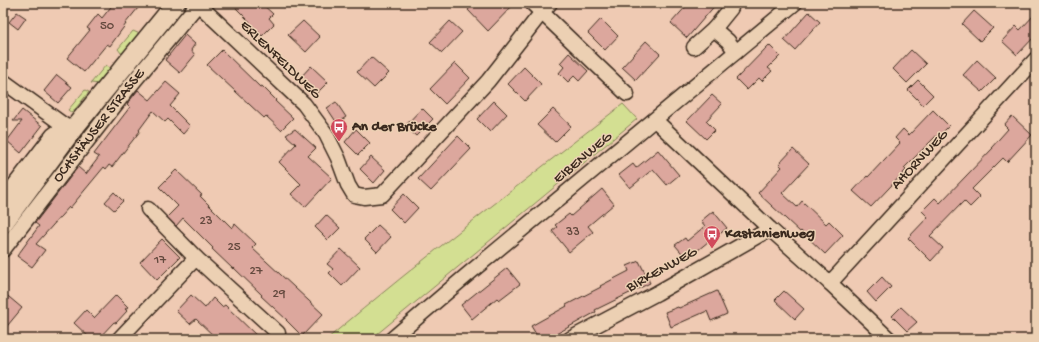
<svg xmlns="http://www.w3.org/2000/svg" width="1039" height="342" viewBox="0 0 1039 342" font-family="'Gochi Hand',sans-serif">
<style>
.green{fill:#d3df92;stroke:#878458}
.building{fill:#dca79d;stroke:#3b2a1e}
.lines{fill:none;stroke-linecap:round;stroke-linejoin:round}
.minor-casing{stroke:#3b2a1e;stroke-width:17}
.major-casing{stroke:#3b2a1e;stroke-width:21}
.minor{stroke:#ecd0b3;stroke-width:14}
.major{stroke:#ecd0b3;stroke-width:18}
.labels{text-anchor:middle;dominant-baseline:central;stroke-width:3;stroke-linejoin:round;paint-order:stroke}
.number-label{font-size:13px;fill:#63493e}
.street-label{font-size:15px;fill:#3b2a1e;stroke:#ecd0b3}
.poi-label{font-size:15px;font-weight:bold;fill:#3b2a1e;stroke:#ecd0b3;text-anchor:start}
</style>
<rect width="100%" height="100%" fill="#efcab3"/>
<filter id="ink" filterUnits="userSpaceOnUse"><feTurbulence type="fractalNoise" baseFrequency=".025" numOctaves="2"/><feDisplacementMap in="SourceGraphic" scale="8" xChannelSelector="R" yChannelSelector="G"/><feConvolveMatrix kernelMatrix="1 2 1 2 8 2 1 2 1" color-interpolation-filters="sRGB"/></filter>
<g filter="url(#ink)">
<path class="green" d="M133 31 140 34 125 54 121 53 118 49Z
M106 65 112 70 100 84 91 83Z
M85 90 89 92 72 113 68 110Z
M623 104 637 119 371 339H327C423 258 524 181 623 104Z"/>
<path class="building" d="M114 3H142L125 24H126L110 46 107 44 84 72 67 58 90 30 87 28 98 14 102 18Z
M231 3H261L273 14 269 18 274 24 262 36 249 23 250 22Z
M474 3H515L488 31 468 10Z
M689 3H717L687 38 671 23Z
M974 11 993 28 980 41 962 24Z
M17 12 26 18 18 29 9 22Z
M809 12 820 22 795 50 784 40Z
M1036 13V35L1017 55 1002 41 1016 26 1020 30Z
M601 19 618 36 605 50 588 33Z
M303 21 320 37 306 52 288 35Z
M450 21 462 32 442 53 430 42Z
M185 35 195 44 191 50 195 55 180 73 165 60Z
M646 41 660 54 636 80 622 67Z
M769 45 780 56 768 68 772 71 762 81 759 78 747 90 736 79Z
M222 50 260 87 262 86 276 100 275 101 293 118 281 130 266 116 264 118 207 65Z
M911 50 926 64 907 83 893 69Z
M569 53 588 71 579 81 574 76 568 82 559 73 564 67 560 63Z
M371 57 389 73 374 88 357 72Z
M977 60 996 78 982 92 963 75Z
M455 63 470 78 445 104 430 89Z
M311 66 328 82 315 95 299 79Z
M524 67 541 84 525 101 508 84Z
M57 75 72 87 58 103 44 91Z
M918 80 933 95 923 105 908 90Z
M166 82 180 94 170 106 190 126 183 134 168 119 165 122 153 111 139 130 140 131 112 167 109 165 106 169 104 167 70 208 69 207 36 244 45 250 32 267 17 256 39 226 35 223 78 167 86 174 99 157 94 154 130 107 127 104 138 90 150 100Z
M712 95 722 104 706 121 715 130 706 139 687 121Z
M494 101 507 114 490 132 477 119Z
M336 102 346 117 337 123 327 108Z
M422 108 433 119 416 136 405 126Z
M553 109 571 126 555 142 537 125Z
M22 110 42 126 21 153 7 141 22 121H13Z
M933 110 949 126 938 137 936 136 904 168 906 170 871 207 853 191 867 176 868 177 900 143 895 138 903 129 909 135Z
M1012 116 1032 135 1007 162 1003 158 972 189 980 197 970 207 964 201 930 236 943 248 931 261 908 238 928 217 922 211 935 198 940 203 993 148 992 147 1008 129 1004 125Z
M295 129 316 148 308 156 332 178 305 207 291 194 301 184 279 162 296 144 286 135Z
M356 129 370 143 358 155 345 142Z
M458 136 471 149 431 191 418 179Z
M793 149 809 164 782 193 797 207 802 201 826 224 829 221 843 235 825 254 801 231 800 232 758 193 782 167 779 164Z
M658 150 679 175 667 185 653 169 630 188 619 175 633 164 636 168Z
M371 157 385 170 374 183 360 169Z
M176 170 202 195 200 196 232 228 235 224 256 244 252 248 323 314 302 336 286 320H287L261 296 262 295 234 268 233 269 212 249 213 248 183 218 176 226 167 217 178 206 159 187Z
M602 189 614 204 588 226 593 232 569 252 552 231 557 227 555 225 569 214 571 216Z
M114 192 123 201 114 210 105 202Z
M404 194 418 208 404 223 390 209Z
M713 211 727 228 715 238 714 237 687 259 675 245 685 238 687 241 705 226 701 221Z
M326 215 340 228 328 240 315 227Z
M378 225 391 237 377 252 364 239Z
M162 239 180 257 157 280 140 262Z
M341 249 360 267 342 286 329 273 333 269 327 264Z
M639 261 650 283 595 310 596 312 547 339H539L531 326 567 306 566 305 601 287 600 286 629 271 627 266Z
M507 268 520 284 499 300 497 298 472 319 461 305Z
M882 277 891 287 876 302 867 292Z
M717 291 727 314 711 321 707 311 671 327 665 312 678 307 679 308Z
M784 291 804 309 795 319 775 300Z
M3 292 22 308 3 331Z
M116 295 128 307 125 309 127 311 116 323 114 322 98 339H91L74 323 86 310 94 318Z
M191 295 205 308 213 298 222 307 225 305 260 339H217L196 319 190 324 176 311Z
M901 307 917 322 907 331 892 316Z"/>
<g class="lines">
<g class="minor-casing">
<g id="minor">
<path d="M197 3 304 104 326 134 338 158 348 185 354 195 364 197 382 195 488 81 542 12 550 3"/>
<path d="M532 3 627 94"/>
<path d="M714 29 731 8"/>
<path d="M694 47 714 29 728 41 736 52"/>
<path d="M3 81 65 126"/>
<path d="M655 120 770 229 830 283 889 339"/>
<path d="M3 200 53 135 65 126 74 128"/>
<path d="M148 209 196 258"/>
<path id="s1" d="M3 250 88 140 130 86 198 4"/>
<path d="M830 283 1036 59"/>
<path d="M119 339 196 258 278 333"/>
<path d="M392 339 467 275 795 3"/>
<path d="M570 339 657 293 770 229"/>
</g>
</g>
<g class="major-casing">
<path id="major" d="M3 224 74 128 176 3"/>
</g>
<use href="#minor" class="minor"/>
<use href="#major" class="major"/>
</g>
</g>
<defs>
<g id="bus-pin" transform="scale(0.9)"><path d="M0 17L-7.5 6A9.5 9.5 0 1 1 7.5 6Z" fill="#d1495b" stroke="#ecd0b3"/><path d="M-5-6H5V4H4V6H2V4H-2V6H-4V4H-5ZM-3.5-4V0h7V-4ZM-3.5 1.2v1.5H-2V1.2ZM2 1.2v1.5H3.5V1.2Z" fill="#fff"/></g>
</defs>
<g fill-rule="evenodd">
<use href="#bus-pin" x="339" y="127"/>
<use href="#bus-pin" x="712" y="234"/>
</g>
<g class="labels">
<g class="number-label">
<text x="107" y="26">50</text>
<text x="206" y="221">23</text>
<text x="573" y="232">33</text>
<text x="234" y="247">25</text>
<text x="160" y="260">17</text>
<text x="256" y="271">27</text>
<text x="279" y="294">29</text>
</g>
<g class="street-label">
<text transform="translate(280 60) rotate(44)">ERLENFELDWEG</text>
<text stroke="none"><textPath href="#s1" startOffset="157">OCHSHÄUSER STRASSE</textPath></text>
<text transform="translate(583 158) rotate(-40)">EIBENWEG</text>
<text transform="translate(920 160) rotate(-47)">AHORNWEG</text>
<text transform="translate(662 270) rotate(-29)">BIRKENWEG</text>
</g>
<g class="poi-label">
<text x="352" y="127">An der Brücke</text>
<text x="725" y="234">Kastanienweg</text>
</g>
</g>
<rect width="1039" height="342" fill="none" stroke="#ecd0b3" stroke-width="16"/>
<rect x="8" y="8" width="1023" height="326" fill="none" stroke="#3b2a1e" stroke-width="1.5" filter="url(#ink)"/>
</svg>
